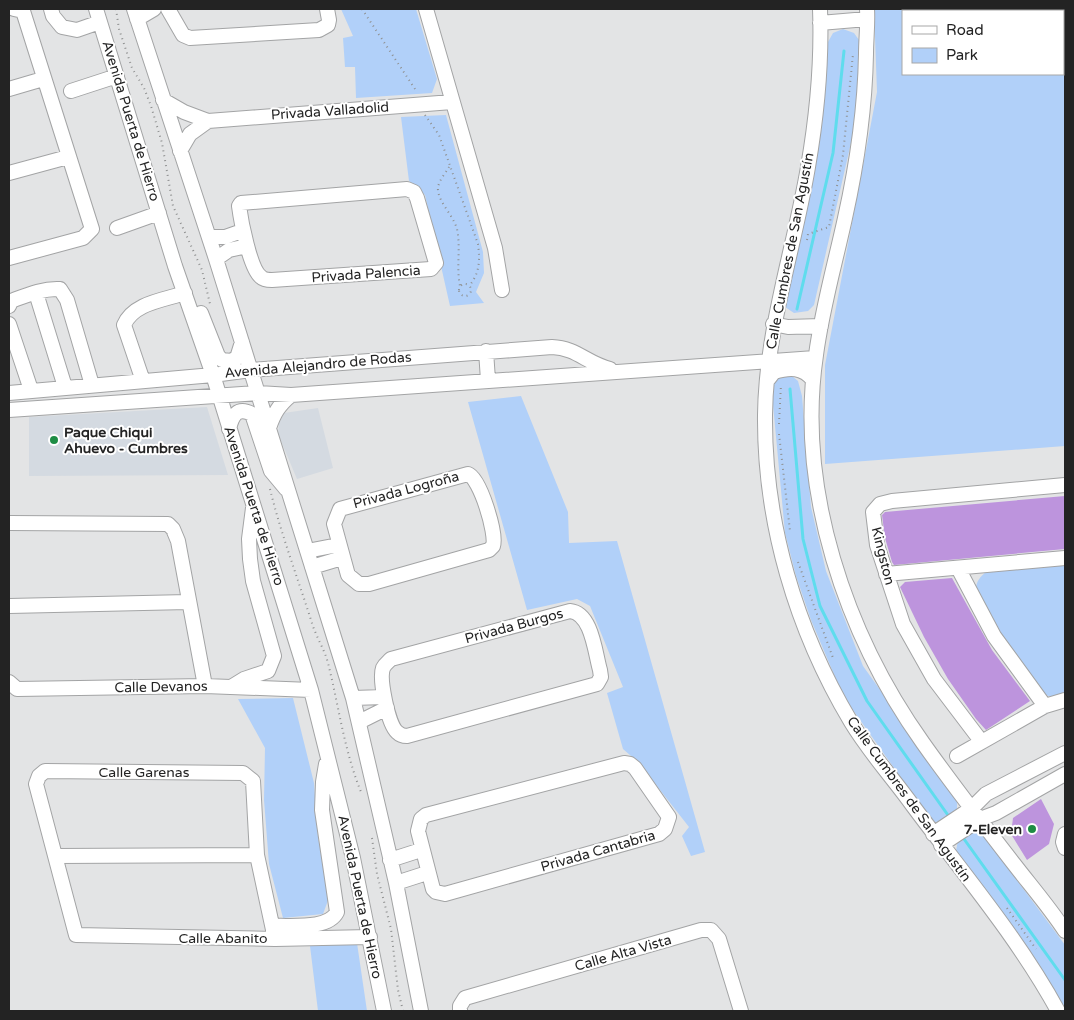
<svg xmlns="http://www.w3.org/2000/svg" width="1074" height="1020" viewBox="0 0 1074 1020" font-family="'Varela Round',sans-serif">
<style>
.built{fill:#d4dae1}
.green{fill:#b1d0f9;fill-rule:evenodd}
.lines{fill:none;stroke-linecap:round;stroke-linejoin:round}
.stream{stroke:#5fdced;stroke-width:3}
.building{fill:#bd94dd}
.minor-casing{stroke:#a3a4a5;stroke-width:16}
.path{stroke:#8f9090;stroke-width:2;stroke-dasharray:1 4;stroke-linecap:butt}
.minor{stroke:#fff;stroke-width:14}
.poi-dot{fill:#1d8c44;stroke:#fff;stroke-width:2}
.labels{text-anchor:middle;dominant-baseline:central;stroke-width:4;stroke-linejoin:round;paint-order:stroke}
.street-label{font-size:14px;fill:#232323;stroke:#fff}
.poi-label{font-size:14px;font-weight:bold;fill:#232323;stroke:#fff;text-anchor:start}
</style>
<rect width="100%" height="100%" fill="#e3e4e5"/>
<path class="built" d="M207 407 228 475 29 476V417Z
M318 408 333 468 297 479 278 434 279 423 284 413Z"/>
<path class="green" d="M341 9H416L437 79 432 93 356 98 355 67H345L343 38 353 36Z
M874 9H1065V446L825 464V365L877 92ZM903 11H1063V74H903Z
M843 29 854 33 859 40 858 112 814 305 808 311 794 313 785 307 822 126 828 42 833 33Z
M446 115 483 252 484 273 476 292 484 303 450 306 425 195 409 181 401 117Z
M787 372 798 381 802 396 811 507 826 571 863 666 957 797V812L945 821 935 822 928 816 843 696 811 620 796 576 785 533 771 383Z
M521 396 568 512 569 543 617 541 705 852 691 856 682 836 689 827 638 762 623 749 607 693 623 687 590 606 577 599 527 610 468 402Z
M1065 564V695C1055 697 1049 699 1041 691L1004 639 976 590C976 581 980 577 987 571Z
M293 698 314 783 318 837 330 895 323 914 283 918 269 864 264 800 265 748 238 699Z
M968 831 982 833 1065 945V1011L1021 939 956 851 958 840Z
M357 943 367 1011H318L310 946Z"/>
<g class="lines">
<path class="stream" d="M797 309 833 153 844 51
M790 389 803 539 820 606 867 701 950 818
M964 839 1065 980"/>
</g>
<path class="building" d="M1065 496V549L894 565 892 562 885 538 882 515 885 512Z
M952 578 992 650 1030 701 986 730 976 719 948 679 924 637 900 587 905 582Z
M1041 799 1054 824 1049 844 1027 860 1011 834 1013 818Z"/>
<g class="lines">
<g class="minor-casing">
<path id="minor" d="M51 9 53 16 62 27 77 30 100 22
M96 9 175 266 213 375 311 690 353 858 384 1011
M134 9 216 259 353 698 396 883 421 1011
M168 9 183 35 190 38 319 30 328 25 329 20 327 9
M426 9 495 248 502 290
M820 9C822 61 817 115 808 167 794 250 766 329 765 415 764 522 796 630 851 722 869 752 893 778 913 806 963 873 1018 938 1058 1011
M867 9C868 24 866 39 866 54 865 109 857 164 845 218 835 264 822 309 816 355 796 489 846 635 923 743 952 784 983 824 1014 864 1031 886 1050 908 1065 931
M137 19 154 9
M820 23 867 19
M9 89 43 79
M71 91 117 76
M163 100 184 112 208 121 452 102
M180 151 190 134 208 121
M9 173 68 157
M407 189 414 192 417 198 436 263 431 269 272 280C268 280 264 280 261 277 250 269 241 221 239 206L241 203Z
M117 228 159 213
M209 237H225L242 231
M9 258 83 238 92 229 23 11 14 9
M216 259 229 250 247 246
M36 293 65 387
M9 306 11 301C27 295 43 288 60 289L67 300 92 385
M201 313 218 356 222 360 231 361 237 358 242 342
M9 324 31 390
M773 324 788 327 821 326
M486 351 488 380
M143 381 124 325C133 303 164 300 185 293
M767 381 774 372C790 367 803 367 813 380
M9 393 213 375 251 370 552 347C577 348 586 363 610 369
M9 410 258 393 291 395 815 358
M269 428C274 413 279 405 291 395
M229 429C232 416 237 406 252 414L271 471 286 489
M468 474C480 478 497 534 493 546L489 550 369 584H359L348 575 334 524 340 509Z
M9 523 168 524 173 529 178 541 205 686
M307 551 338 545
M312 567 342 558
M958 568 994 636 1045 706
M886 574 1065 558
M9 606 188 602
M570 611C592 613 595 653 600 670L601 677 597 684 407 736C403 736 400 735 397 732 388 724 379 679 383 668 385 664 388 662 391 659Z
M9 682 17 689 205 686 311 690
M231 687 244 679 268 671 274 656 253 581 250 559 249 539 253 508
M353 698 384 697
M359 722 387 708
M981 741 934 679 903 624 877 545 873 512 880 504 892 501 1065 485
M957 756 1045 706 1065 700
M624 763 630 764 635 768 669 817 665 829 659 834 445 894 436 892 433 889 418 831 421 819 426 815Z
M933 834 972 808 986 794 1065 753
M1065 834 1063 842 1065 848
M941 845 980 819 996 813 1065 774
M57 856 257 855
M390 860 421 850
M396 883 427 873
M273 926C291 925 328 930 337 912L322 810 323 782 326 764
M275 939 257 855 253 781 243 773 45 771 39 776 36 784 76 935 275 939 370 937
M460 1011V1006L465 998 701 930H711L719 939 741 1011"/>
</g>
<path class="path" d="M116 9 119 29 132 68 144 88 151 106 162 143 173 206 202 270 210 304
M362 9 417 92
M425 115 439 135 478 244C480 260 480 273 469 286
M449 167C445 174 437 182 438 191 440 204 453 215 457 229 461 248 456 267 460 286
M807 240 808 234 829 227 843 155 853 54
M459 290a6 6 0 1 1 12 0a6 6 0 1 1-12 0Z
M779 424 781 384
M779 434 790 531
M270 489C281 534 297 576 311 620 315 635 324 648 328 663 339 707 344 750 361 792
M798 562 833 658
M372 838 377 874 391 929 398 990 403 1011
M1007 908 1036 949"/>
<use href="#minor" class="minor"/>
</g>
<g class="poi-dot">
<circle cx="54" cy="440" r="5"/>
<circle cx="1032" cy="829" r="5"/>
</g>
<g class="labels">
<g class="street-label">
<text transform="translate(330 111) rotate(-4)">Privada Valladolid</text>
<text transform="translate(131 121) rotate(73)">Avenida Puerta de Hierro</text>
<text transform="translate(790 251) rotate(-79)">Calle Cumbres de San Agustín</text>
<text transform="translate(366 274) rotate(-4)">Privada Palencia</text>
<text transform="translate(318 365) rotate(-5)">Avenida Alejandro de Rodas</text>
<text transform="translate(406 490) rotate(-15)">Privada Logroña</text>
<text transform="translate(254 506) rotate(72)">Avenida Puerta de Hierro</text>
<text transform="translate(883 556) rotate(76)">Kingston</text>
<text transform="translate(514 626) rotate(-15)">Privada Burgos</text>
<text transform="translate(161 687) rotate(-1)">Calle Devanos</text>
<text x="144" y="772">Calle Garenas</text>
<text transform="translate(909 799) rotate(54)">Calle Cumbres de San Agustín</text>
<text transform="translate(598 851) rotate(-16)">Privada Cantabria</text>
<text transform="translate(360 897) rotate(78)">Avenida Puerta de Hierro</text>
<text x="223" y="938">Calle Abanito</text>
<text transform="translate(623 953) rotate(-16)">Calle Alta Vista</text>
</g>
<g class="poi-label">
<text x="64" y="432">Paque Chiqui<tspan x="64" dy="16">Ahuevo - Cumbres</tspan></text>
<text x="1022" y="829" text-anchor="end">7-Eleven</text>
</g>
</g>
<rect width="1074" height="1020" fill="none" stroke="#232323" stroke-width="20"/>
<rect x="902" y="10" width="162" height="65" fill="#ffffff" stroke="#a7a7a7"/>
<rect x="912" y="26" width="25" height="8" fill="#ffffff" stroke="#a7a7a7"/>
<text x="946" y="35" font-size="15" fill="#232323">Road</text>
<rect x="912" y="48" width="25" height="15" fill="#b1d0f9" stroke="#a7a7a7"/>
<text x="946" y="60" font-size="15" fill="#232323">Park</text>
</svg>
